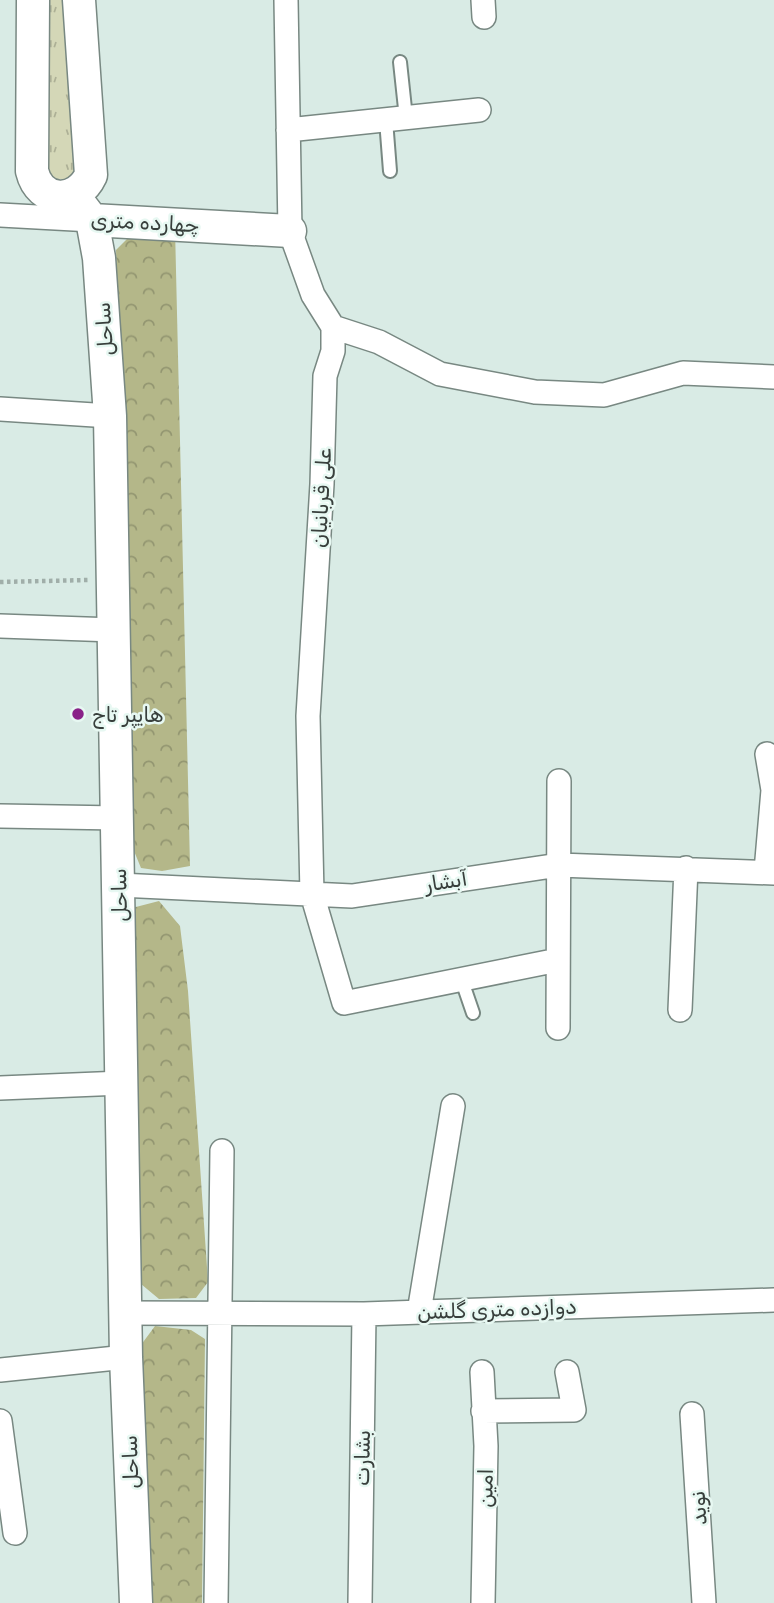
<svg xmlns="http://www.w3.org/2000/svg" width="774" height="1603" viewBox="0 0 774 1603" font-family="Rubik,Vazirmatn,sans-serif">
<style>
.grass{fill:url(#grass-tufts)}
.forest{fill:url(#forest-crowns)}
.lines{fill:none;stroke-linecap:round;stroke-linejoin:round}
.lane-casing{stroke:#788882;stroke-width:16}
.street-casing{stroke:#788882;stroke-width:26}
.secondary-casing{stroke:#788882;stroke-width:35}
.path{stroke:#a0aea9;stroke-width:4.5;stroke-dasharray:3.5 3.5;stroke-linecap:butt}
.lane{stroke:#fff;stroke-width:12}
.street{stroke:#fff;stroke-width:23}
.secondary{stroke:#fff;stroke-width:32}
.poi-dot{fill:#892188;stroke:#e7f8f2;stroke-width:2.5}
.labels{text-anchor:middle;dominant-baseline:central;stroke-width:5;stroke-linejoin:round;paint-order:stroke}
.street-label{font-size:21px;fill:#383f3c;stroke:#e7f8f2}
.poi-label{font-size:21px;fill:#383f3c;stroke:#e7f8f2;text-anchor:start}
</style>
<defs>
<pattern id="grass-tufts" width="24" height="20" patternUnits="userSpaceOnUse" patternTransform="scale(1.75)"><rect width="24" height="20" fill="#d4d7b7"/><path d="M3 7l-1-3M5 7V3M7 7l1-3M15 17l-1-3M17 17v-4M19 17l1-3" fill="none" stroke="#adb096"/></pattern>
<pattern id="forest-crowns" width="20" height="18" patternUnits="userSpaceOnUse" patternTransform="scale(1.75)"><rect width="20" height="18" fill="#b4b789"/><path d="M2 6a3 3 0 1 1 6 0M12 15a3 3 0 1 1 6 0" fill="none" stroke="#939671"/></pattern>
</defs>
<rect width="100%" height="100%" fill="#d9ebe5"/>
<path class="grass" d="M41 0H69L79 171 71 179H55L40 169Z"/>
<path class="forest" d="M139 227 175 228 190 866 162 871 141 868 134 851 116 250Z
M159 901 180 926 188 991 208 1282 196 1298 159 1299 141 1284 132 908Z
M155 1326 191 1330 205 1339 202 1603H148L138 1349Z"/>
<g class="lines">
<g class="lane-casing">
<path id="lane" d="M400 62 406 118
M386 120 390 171
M461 978 473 1013"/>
</g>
<g class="street-casing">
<path id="street" d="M286 0 290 231 313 295 333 327V351L325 376 322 484 308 716 312 894 344 1003 558 960
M483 0 484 17
M288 130 479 110
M0 215 92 220
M333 327 379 342 440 374 535 392 604 395 683 373 774 377
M0 409 110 416
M0 626 114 630
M0 816 118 818
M766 871 773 790 767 754
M119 885 352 896 559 865 774 873
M680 1010 686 868
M558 1028 559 781
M0 1088 122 1083
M419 1312 453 1106
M125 1313 364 1314 774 1300
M0 1370 126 1357
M482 1372 486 1446 483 1603
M483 1411 574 1410 567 1372
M692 1414 704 1603
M0 1421 15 1533
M216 1603 222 1151
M360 1603 364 1314"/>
</g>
<g class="secondary-casing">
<path id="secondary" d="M33 0 32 171C40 204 77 205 91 175L79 0
M73 195 92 220 99 258 110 416 126 1357 136 1603
M92 220 290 231"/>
</g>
<path class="path" d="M0 582 88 580"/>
<use href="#lane" class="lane"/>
<use href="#street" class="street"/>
<use href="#secondary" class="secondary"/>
</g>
<circle class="poi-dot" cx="78" cy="714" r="7"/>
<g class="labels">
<g class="street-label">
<text transform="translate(145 222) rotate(3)">چهارده متری</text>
<text transform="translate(104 329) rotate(-94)">ساحل</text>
<text transform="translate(321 498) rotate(-87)">علی قربانیان</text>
<text transform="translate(446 881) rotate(-9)">آبشار</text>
<text transform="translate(119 895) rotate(-91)">ساحل</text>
<text transform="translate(497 1309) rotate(-2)">دوازده متری گلشن</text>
<text transform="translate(362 1458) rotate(-89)">بشارت</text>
<text transform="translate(130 1462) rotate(-92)">ساحل</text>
<text transform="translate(485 1488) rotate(-89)">امین</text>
<text transform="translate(698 1508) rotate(-94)">نوید</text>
</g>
<g class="poi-label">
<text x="92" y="714">هایپر تاج</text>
</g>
</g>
</svg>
